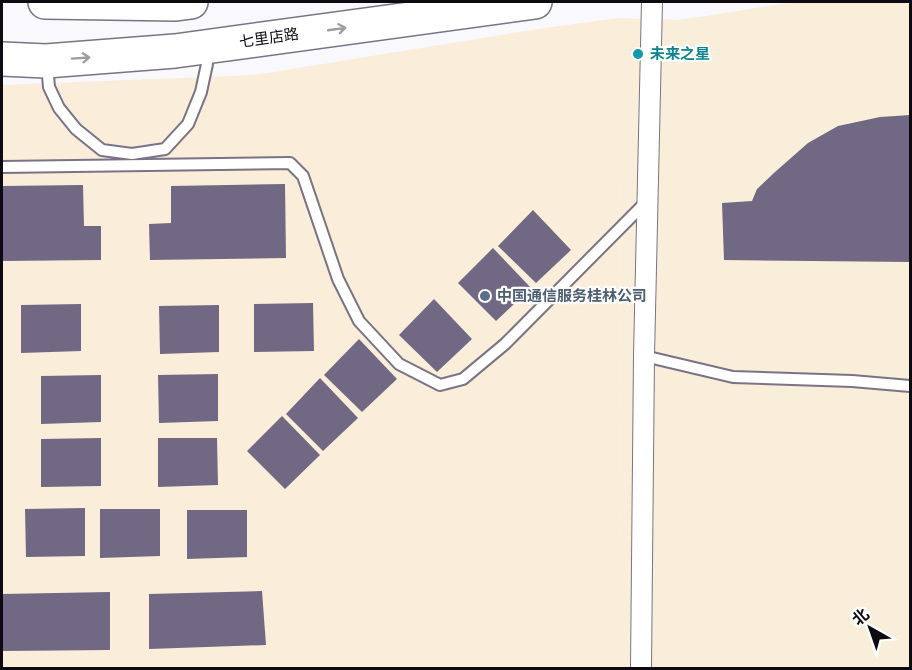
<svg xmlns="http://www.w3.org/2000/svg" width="912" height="670" viewBox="0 0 912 670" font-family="'Fira Sans','Noto Sans SC',sans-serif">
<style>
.commercial{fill:#faedd9}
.industrial{fill:#f8eed9}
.building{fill:#716883}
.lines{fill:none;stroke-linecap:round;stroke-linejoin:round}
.service-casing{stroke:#797385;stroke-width:14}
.minor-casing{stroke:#797385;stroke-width:22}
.trunk-casing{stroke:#797385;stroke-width:36}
.service{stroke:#fff;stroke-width:10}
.minor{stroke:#fff;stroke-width:20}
.trunk{stroke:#fff;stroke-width:33}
.oneway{stroke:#9e9da0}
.culture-dot{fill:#0f9aa8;stroke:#fff;stroke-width:2}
.service-dot{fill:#5c6f8a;stroke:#fff;stroke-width:2}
.labels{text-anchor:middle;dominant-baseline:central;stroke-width:4.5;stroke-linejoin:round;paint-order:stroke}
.street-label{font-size:15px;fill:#0d0b11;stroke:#fff}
.culture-label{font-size:15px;font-weight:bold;fill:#0d838f;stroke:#fff;text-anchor:start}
.service-label{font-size:15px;font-weight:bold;fill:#4e5e75;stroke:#fff;text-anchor:start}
</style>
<rect width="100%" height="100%" fill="#f9f8fc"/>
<path class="commercial" d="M619 18 620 668H2V85L255 75 544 28Z"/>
<path class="industrial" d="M795 2H910V668H620L619 18 679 20Z"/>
<path class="building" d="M910 115V262L724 260 722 203 752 201 757 189 775 172 808 143 838 126 880 117Z
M285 184 286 258 150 260 149 224 171 223V186Z
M83 185 84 226H101V260L2 261V186Z
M533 210 571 250 536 283 498 246Z
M493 248 531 288 496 321 458 283Z
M434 299 472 339 437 372 399 335Z
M313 303 314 351 254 352V304Z
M81 304V351L21 353V305Z
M219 305V352L160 354 159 306Z
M359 339 397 379 362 412 324 375Z
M218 374V421L159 423 158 375Z
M101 375V422L41 424V376Z
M320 378 358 418 323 451 286 414Z
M282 416 320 455 285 489 247 451Z
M101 438V486L41 487V439Z
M158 438H217L218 485 158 487Z
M85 508V556L26 557 25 509Z
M100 509H160V556L100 558Z
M187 510H247V557L187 559Z
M262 591 266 645 149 649V594Z
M110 592V650L2 651V594Z"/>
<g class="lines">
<g class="service-casing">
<path id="service" d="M47 64 49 87 59 108 76 129 102 150 132 154 165 149 188 124 201 92 207 64V50
M2 167 290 163 303 176 338 279 359 321 399 364 440 385 463 379 505 344 646 202
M644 356 733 377 852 381 910 386"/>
</g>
<g class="minor-casing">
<path id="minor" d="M641 668 644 356 652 2"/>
</g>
<g class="trunk-casing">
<path id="trunk" d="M45 2 176 4 191 2
M2 59 46 61 175 51 535 2"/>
</g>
<use href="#service" class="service"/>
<use href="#minor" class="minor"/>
<use href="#trunk" class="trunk"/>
</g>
<defs><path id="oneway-shaft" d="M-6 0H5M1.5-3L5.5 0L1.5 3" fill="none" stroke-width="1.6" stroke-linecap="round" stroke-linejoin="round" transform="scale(1.5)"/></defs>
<g class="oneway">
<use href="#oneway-shaft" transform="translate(337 29) rotate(-8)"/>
<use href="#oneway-shaft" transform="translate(81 58) rotate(-4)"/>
</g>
<circle class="culture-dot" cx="638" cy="54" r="6"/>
<circle class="service-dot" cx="485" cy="296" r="6"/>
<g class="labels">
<g class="street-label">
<text transform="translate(269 38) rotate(-8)">七里店路</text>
</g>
<g class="culture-label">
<text x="650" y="54">未来之星</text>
</g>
<g class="service-label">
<text x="497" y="296">中国通信服务桂林公司</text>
</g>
</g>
<rect width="912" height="670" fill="none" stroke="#0d0b11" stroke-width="6"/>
<g transform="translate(870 628) rotate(320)" stroke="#ffffff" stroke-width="4.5" paint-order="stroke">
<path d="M0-4.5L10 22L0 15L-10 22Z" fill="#0d0b11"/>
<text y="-9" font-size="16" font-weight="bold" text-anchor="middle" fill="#0d0b11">北</text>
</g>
</svg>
